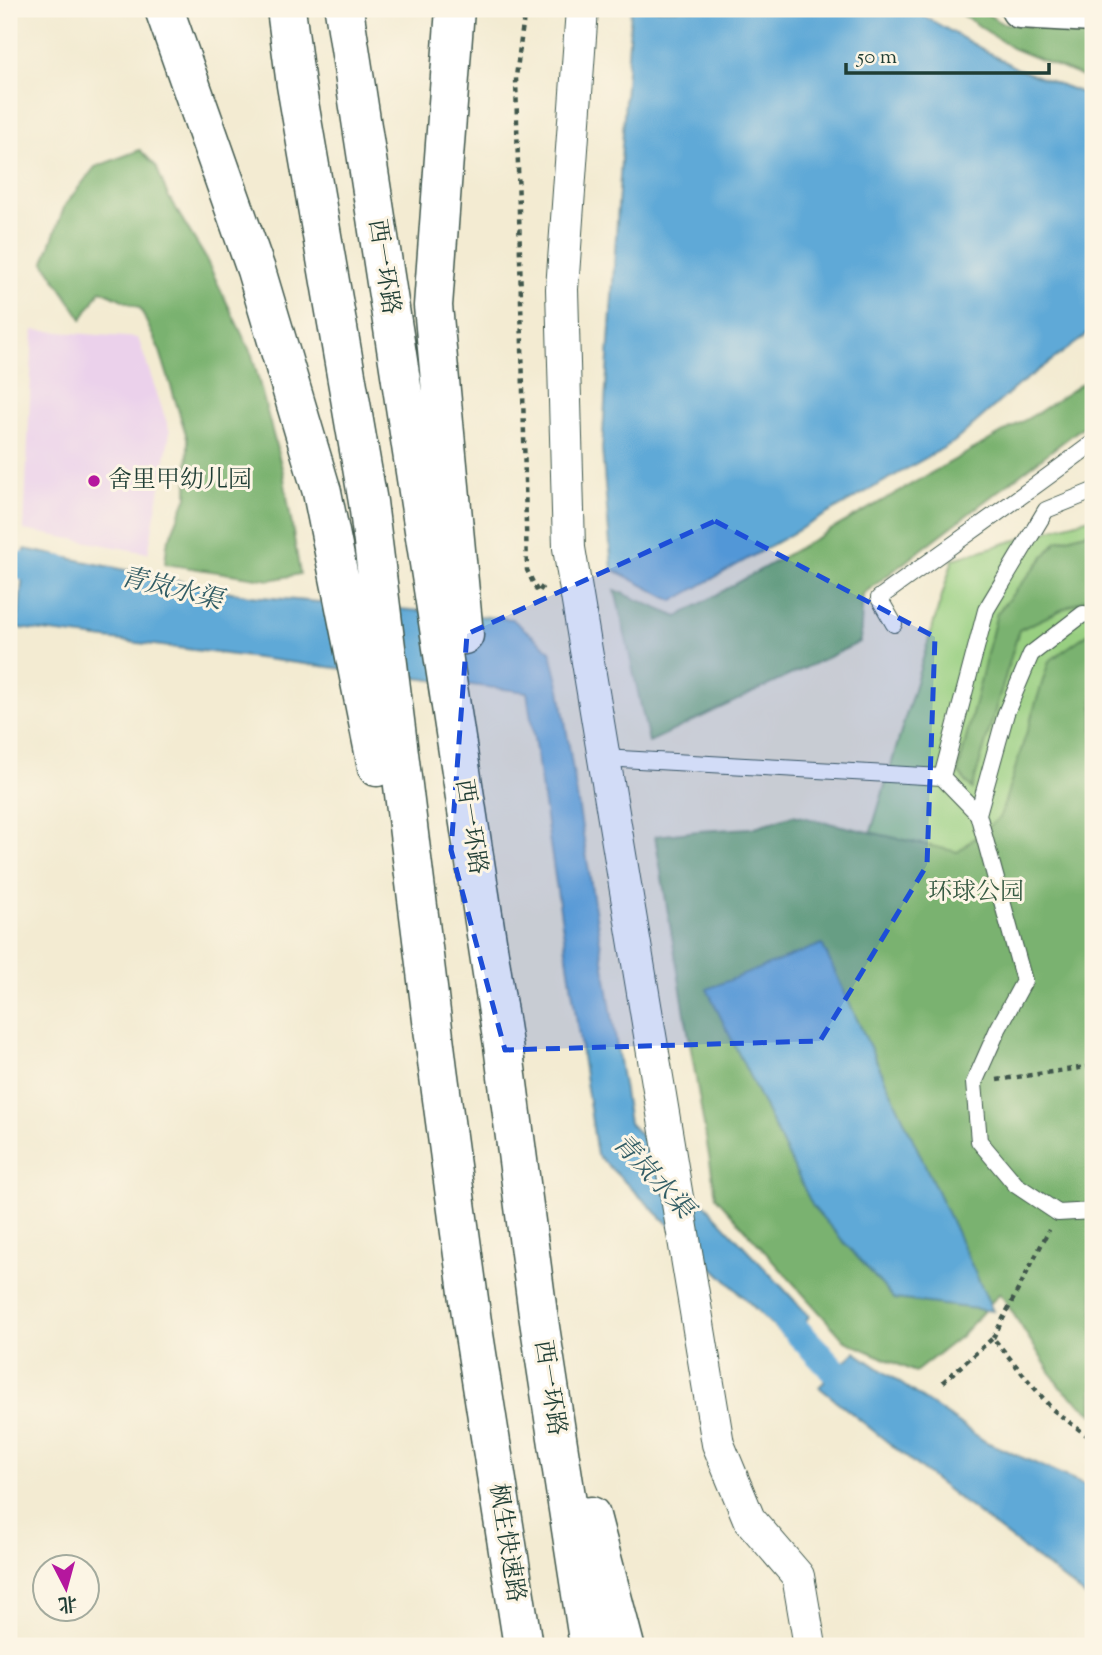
<svg xmlns="http://www.w3.org/2000/svg" width="1102" height="1655" viewBox="0 0 1102 1655" font-family="'Sorts Mill Goudy','Noto Serif SC',serif">
<style>
.built{fill:#ebd1eb}
.green{fill:#98cf81;stroke:#5c865a;stroke-width:2}
.forest{fill:#7ab26f;stroke:#4c7852;stroke-width:2}
.water{fill:#5fa9d7;stroke:#3f7386;stroke-width:2}
.lines{fill:none;stroke-linecap:round;stroke-linejoin:round}
.canal{stroke:#5fa9d7;stroke-width:28}
.lane-casing{stroke:#3f574c;stroke-width:18}
.street-casing{stroke:#3f574c;stroke-width:34}
.secondary-casing{stroke:#3f574c;stroke-width:41}
.highway-casing{stroke:#3f574c;stroke-width:41}
.path{stroke:#3f574c;stroke-width:4.5;stroke-dasharray:5 5;stroke-linecap:butt}
.lane{stroke:#fff;stroke-width:16}
.street{stroke:#fff;stroke-width:32}
.secondary{stroke:#fff;stroke-width:38}
.highway{stroke:#fff;stroke-width:38}
.marked{fill:#1d4ed8;fill-opacity:0.2;stroke:#1d4ed8;stroke-width:5;stroke-dasharray:14 9;stroke-linejoin:round}
.poi-dot{fill:#b5179e;stroke:#fcf5e5;stroke-width:2.5}
.labels{text-anchor:middle;dominant-baseline:central;stroke-width:6;stroke-linejoin:round;paint-order:stroke}
.street-label{font-size:24px;fill:#1f3d34;stroke:#fcf5e5}
.poi-label{font-size:24px;fill:#1f3d34;stroke:#fcf5e5;text-anchor:start}
.park-label{font-size:24px;fill:#375a43;stroke:#fcf5e5}
.water-label{font-size:26px;font-style:italic;fill:#325d65;stroke:#fcf5e5}
</style>
<rect width="100%" height="100%" fill="#fcf5e5"/>
<filter id="ink" filterUnits="userSpaceOnUse"><feTurbulence type="fractalNoise" baseFrequency=".0143" numOctaves="2"/><feDisplacementMap in="SourceGraphic" scale="14" xChannelSelector="R" yChannelSelector="G"/><feConvolveMatrix kernelMatrix="1 2 1 2 8 2 1 2 1" color-interpolation-filters="sRGB"/></filter>
<filter id="wash" filterUnits="userSpaceOnUse"><feTurbulence type="fractalNoise" baseFrequency=".00686" numOctaves="4" result="noise"/><feDisplacementMap in="SourceGraphic" scale="28" xChannelSelector="R" yChannelSelector="G"/><feGaussianBlur stdDeviation="1.57" result="paint"/><feColorMatrix in="noise" values="0 0 0 0 0 0 0 0 0 0 0 0 0 0 0 0 0 1.4 0 .05"/><feComposite in="paint" operator="in"/></filter>
<g filter="url(#wash)">
<rect width="100%" height="100%" fill="#f3ebd2"/>
<path class="built" d="M33 330 138 338 170 432 148 553 24 530Z"/>
<path class="green" d="M1093 517V1349L850 902 953 559Z"/>
<path class="forest" d="M954 9H980L1001 23 1093 32V81L1012 48Z
M140 150 156 166 168 196 204 255 252 355 283 472 300 574 270 580 165 564 167 544 187 497 188 441 160 351 140 308 101 290 82 319 44 262 65 205 95 167Z
M1093 376V419L863 594 860 642 649 742 615 590 677 617 1039 412Z
M1093 531V595L1019 630 972 789 958 772 997 613 1057 541Z
M1093 630V1414L1060 1387 1000 1293 961 1336 915 1372 845 1341 716 1197 655 836 699 831 752 828 793 815 958 852 1000 817 1049 661Z"/>
<path class="water" d="M631 9H911L1018 69 1093 97V326L1084 337 1017 386 954 442 673 601 612 569 602 449Z
M25 549 250 596 512 619 550 650 560 689 629 1123 809 1316 793 1345 597 1155 527 692 18 628Z
M822 944 993 1311 894 1299 813 1207 707 989Z
M855 1352 986 1442 1093 1488V1602L936 1481 819 1387Z"/>
<g class="lines">
<path class="canal" d="M9 565 61 570
M775 1308 860 1398"/>
</g>
</g>
<g filter="url(#ink)">
<g class="lines">
<g class="lane-casing">
<path id="lane" d="M894 624 879 598C950 546 1023 496 1093 443
M603 758 942 777 986 610 1046 510 1093 491
M942 777 978 814 1006 713 1031 654 1083 614 1093 615
M978 814 1024 981 998 1029 974 1083 979 1141 1016 1185 1058 1213 1093 1211"/>
</g>
<g class="street-casing">
<path id="street" d="M582 9 562 289 569 548 718 1444 749 1519 798 1576 810 1646"/>
</g>
<g class="secondary-casing">
<path id="secondary" d="M1020 9 1093 13"/>
</g>
<g class="highway-casing">
<path id="highway" d="M164 9 256 270 322 492 377 767
M286 9 296 85 368 502 438 1069 472 1322 523 1646
M344 9 503 1045 538 1314 589 1646
M455 9 433 306 464 635
M591 1516 625 1646"/>
</g>
<path class="path" d="M525 9 516 77 527 570 538 593 545 583
M997 1080 1093 1066
M993 1338 1049 1230
M943 1382 993 1338 1052 1409 1093 1440"/>
<use href="#lane" class="lane"/>
<use href="#street" class="street"/>
<use href="#secondary" class="secondary"/>
<use href="#highway" class="highway"/>
</g>
</g>
<path class="marked" d="M715 521 935 637 927 865 820 1041 505 1050 451 850 467 634Z"/>
<circle class="poi-dot" cx="94" cy="481" r="7"/>
<g class="labels">
<g class="street-label">
<text transform="translate(383 267) rotate(81)">西一环路</text>
<text transform="translate(470 827) rotate(81)">西一环路</text>
<text transform="translate(549 1388) rotate(81)">西一环路</text>
<text transform="translate(506 1543) rotate(81)">枫生快速路</text>
</g>
<g class="poi-label">
<text x="108" y="481">舍里甲幼儿园</text>
</g>
<g class="park-label">
<text x="976" y="893">环球公园</text>
</g>
<g class="water-label">
<text transform="translate(171 590) rotate(14)">青岚水渠</text>
<text transform="translate(652 1177) rotate(47)">青岚水渠</text>
</g>
</g>
<rect width="1102" height="1655" fill="none" stroke="#fcf5e5" stroke-width="35"/>
<g transform="translate(66 1588) rotate(174)"><circle r="33" fill="#fcf5e5" stroke="#a4ab9e" stroke-width="2"/>
<path d="M0-5L12 26L0 18L-12 26Z" fill="#b5179e"/>
<text y="-10" font-size="19" font-weight="bold" text-anchor="middle" fill="#1f3d34">北</text>
</g>
<path d="M846 63v10h203v-10" fill="none" stroke="#1f3d34" stroke-width="3.5"/>
<text x="857" y="63" font-size="21" fill="#1f3d34" stroke="#fcf5e5" stroke-width="5" paint-order="stroke">50 m</text>
</svg>
